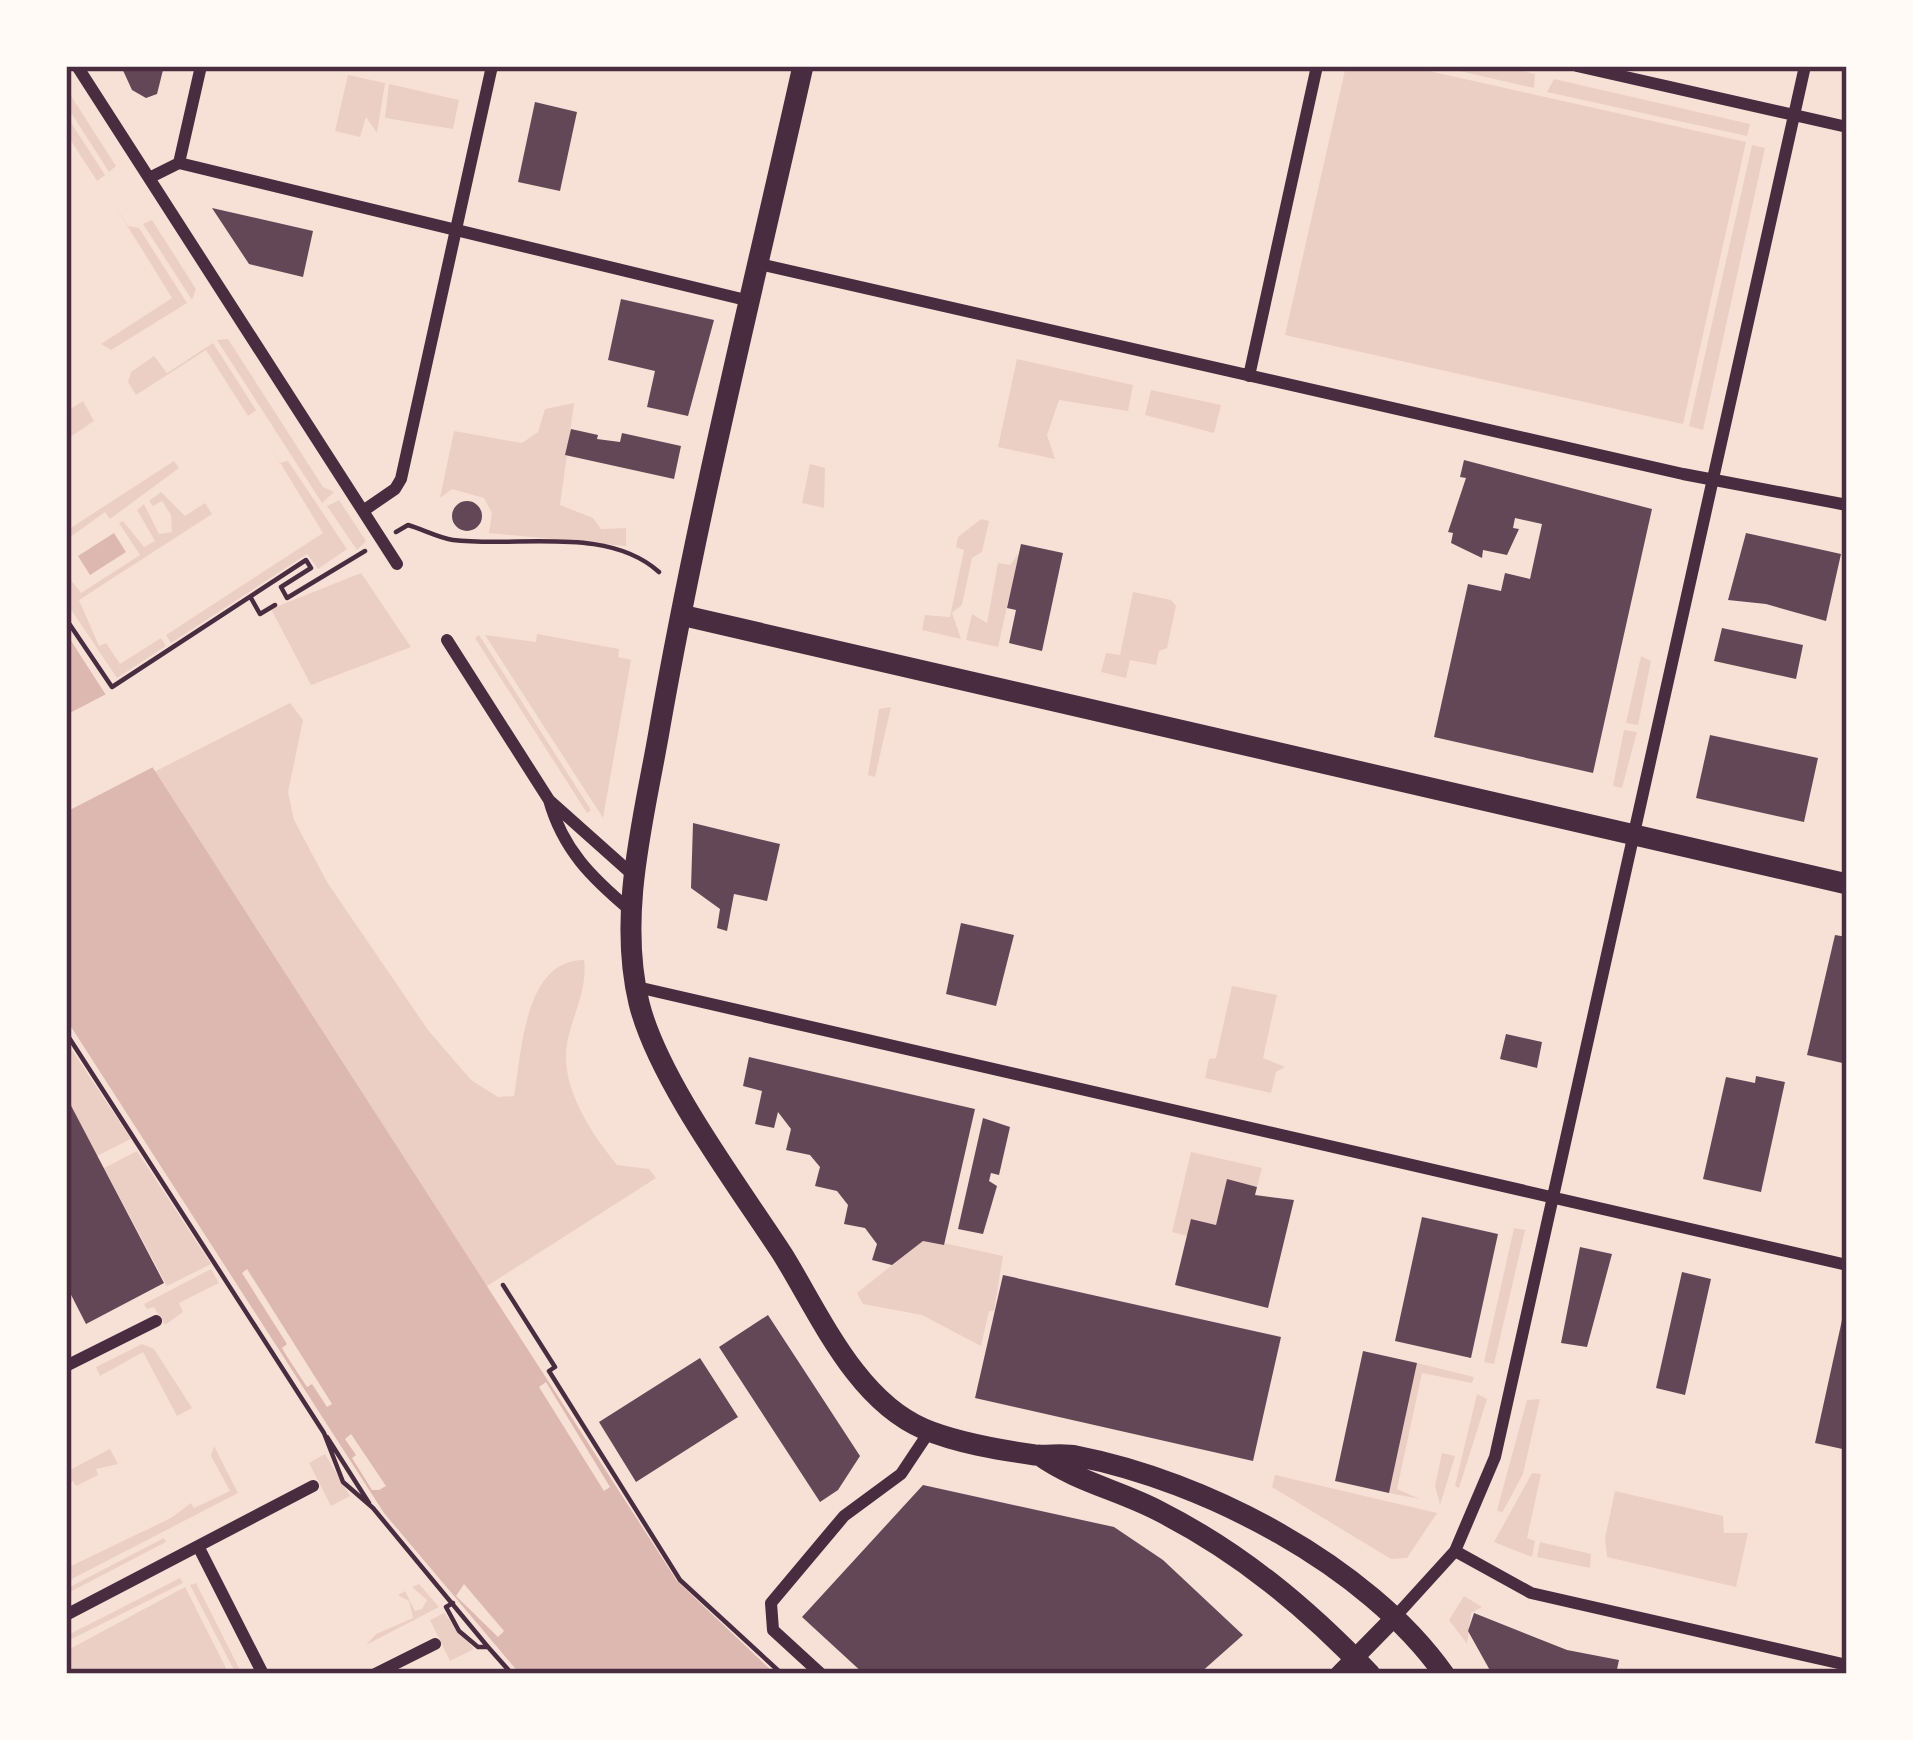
<svg xmlns="http://www.w3.org/2000/svg" width="1913" height="1740" viewBox="0 0 1913 1740" font-family="Poppins,sans-serif">
<style>
.green{fill:#ebcfc5}
.water{fill:#dcb8b0}
.pier{fill:#f7e1d7}
.building{fill:#644757}
.lines{fill:none;stroke-linecap:round;stroke-linejoin:round}
.path{stroke:#4a2c40;stroke-width:4.5}
.minor{stroke:#4a2c40;stroke-width:12}
.tertiary{stroke:#4a2c40;stroke-width:18}
.secondary{stroke:#4a2c40;stroke-width:21}
.neatline{fill:none;stroke:#4a2c40;stroke-width:4.5}
</style>
<rect width="100%" height="100%" fill="#f7e1d7"/>
<path class="green" d="M1346 66H1407L1746 142 1683 424 1285 335Z
M1438 66H1498L1535 74 1534 88Z
M348 75 385 83 377 133 366 117 360 137 335 131Z
M1554 79 1750 124 1747 136 1547 92Z
M389 84 459 100 453 129 385 118Z
M66 88 116 166 109 172 66 105Z
M66 115 105 175 97 181 66 133Z
M1752 145 1765 148 1703 430 1689 426Z
M107 193 128 226 139 228 187 303 111 350 101 344 172 298Z
M152 220 196 289 192 300 143 224Z
M228 339 323 487 334 492 322 503 217 340Z
M213 343 256 410 248 416 206 350 136 395 128 382 131 372 154 356 167 373Z
M1017 359 1133 385 1128 411 1059 400 1047 435 1055 459 998 447Z
M1151 390 1221 405 1214 433 1145 415Z
M83 401 94 421 66 440V412Z
M574 403 560 505 593 518 601 529 626 528V546L489 533 492 513 484 498 452 489 440 498 454 431 522 443 538 432 545 409Z
M259 428 280 463 288 461 347 549 318 569 307 554 171 643 166 635 323 533Z
M174 461 179 468 110 519 105 512 69 538 66 531Z
M810 464 825 468 824 508 802 503Z
M161 492 185 516 205 503 212 514 79 600 99 646 106 643 120 664 161 638 166 646 117 678 66 602V574L81 593 140 555 119 523 123 521 144 547 155 541 137 510 144 504 159 534 172 532 171 515 162 501 153 506 149 501Z
M339 500 366 541 357 550 327 506Z
M981 519 989 521 982 552 972 558 962 605 952 613 961 639 922 630 925 615 950 617 964 550 956 547 958 537Z
M1019 553 998 647 966 640 972 614 987 623 998 563 1010 565Z
M361 573 411 647 311 685 271 609Z
M1133 592 1171 600 1176 606 1167 648 1159 651 1156 665 1130 660 1126 678 1101 672 1106 653 1120 655Z
M537 634 619 649 618 657 631 660 603 818 485 635 536 642Z
M479 635 591 810 587 813 475 638Z
M1641 656 1651 661 1638 725 1626 723Z
M290 703 303 720 288 792 294 820 327 882 428 1030 471 1080 498 1097 514 1096C522 1051 524 960 584 960 588 990 572 1015 567 1044 560 1088 592 1134 617 1165L649 1169 656 1178 484 1288 154 772Z
M891 707 875 777 868 775 879 709Z
M1624 730 1637 732 1622 788 1613 786Z
M1232 986 1277 995 1263 1058 1285 1067 1276 1072 1271 1093 1205 1078 1209 1059 1216 1058Z
M66 1041 131 1139 97 1156 66 1096Z
M137 1151 211 1264 167 1286 104 1168Z
M1191 1152 1262 1168 1257 1187 1227 1180 1216 1225 1192 1219 1187 1236 1172 1232Z
M1514 1228 1525 1230 1494 1364 1484 1362Z
M925 1239 1003 1256 994 1311H989L981 1346 922 1315 863 1304 857 1293Z
M211 1269 219 1283 179 1303 183 1312 165 1325 154 1307 147 1309 144 1304Z
M142 1344 154 1349 192 1408 177 1416 143 1352 100 1376 96 1367Z
M1417 1363 1474 1377 1472 1383 1422 1373 1397 1489 1420 1499 1389 1493Z
M1477 1394 1487 1399 1459 1488 1455 1486Z
M1540 1399 1523 1474 1502 1513 1497 1510 1527 1400Z
M214 1446 238 1493 66 1582 69 1567 171 1518 191 1503 194 1508 230 1491 211 1456Z
M110 1449 118 1464 96 1469 98 1475 76 1486 73 1481 66 1485V1472Z
M1442 1453 1455 1456 1440 1505 1435 1486Z
M325 1454 350 1496 331 1506 309 1463Z
M1532 1473 1541 1474 1527 1538 1535 1541 1532 1557 1494 1542Z
M1275 1475 1437 1513 1407 1558 1391 1559 1272 1487Z
M1615 1491 1723 1516 1724 1533H1748L1736 1587 1607 1557 1605 1538Z
M164 1538 166 1542 68 1593 66 1589Z
M1540 1542 1591 1554 1590 1568 1537 1557Z
M180 1578 183 1583 66 1642V1636Z
M196 1583 242 1674H236L190 1585Z
M419 1584 439 1607 366 1645 376 1634 413 1618 409 1601 398 1595 405 1591 415 1611 422 1609 427 1600 412 1587Z
M185 1587 229 1674H77L66 1663V1651Z
M1464 1596 1482 1607 1471 1613 1467 1644 1449 1620Z
M444 1613 474 1649 450 1661 430 1620Z"/>
<path class="water" d="M114 533 126 552 90 575 78 556Z
M66 633 677 1581 775 1674H520L384 1513 66 1019Z"/>
<path class="pier" d="M112 691 157 765 66 812V715Z
M247 1269 332 1404 327 1407 312 1384 307 1387 288 1358 282 1348 287 1344 242 1273Z
M546 1382 610 1487 604 1491 539 1387Z
M351 1434 386 1486 379 1490H372L352 1458 356 1455 345 1439Z
M464 1584 504 1631 498 1637 456 1596Z"/>
<path class="building" d="M121 66H164L157 94 146 98 132 90Z
M535 102 577 112 560 191 518 182Z
M212 208 313 231 303 277 249 264Z
M621 299 714 320 688 416 647 407 655 371 608 360Z
M571 429 598 435 597 439 620 442 622 433 681 446 674 479 565 455Z
M1464 460 1652 509 1593 773 1434 737 1468 584 1501 591 1505 573 1530 579 1542 524 1515 518 1513 528 1519 529 1507 555 1483 550 1482 558 1451 543 1453 533 1448 532 1466 478 1460 477Z
M452 516a15 15 0 1 1 30 0a15 15 0 1 1-30 0Z
M1746 533 1841 554 1826 621 1766 604 1728 600Z
M1021 544 1063 553 1042 651 1009 643 1016 610 1007 608Z
M1722 628 1803 645 1796 679 1714 661Z
M1710 735 1818 758 1804 822 1696 798Z
M693 823 780 844 767 901 734 894 727 931 717 928 720 909 691 888Z
M961 923 1014 935 996 1006 946 994Z
M1835 935 1847 937V1064L1807 1055Z
M1506 1034 1542 1042 1537 1068 1500 1059Z
M749 1057 975 1109 944 1245 923 1241 892 1265 872 1260 877 1244 865 1228 844 1224 848 1205 837 1191 815 1186 820 1167 810 1155 786 1150 791 1129 778 1112 774 1128 755 1124 762 1091 743 1086Z
M1756 1076 1785 1082 1761 1192 1703 1179 1726 1077 1755 1083Z
M66 1096 164 1283 86 1324 66 1285Z
M983 1118 1010 1127 999 1175 991 1173 989 1181 997 1186 983 1234 958 1229Z
M1227 1179 1257 1187 1255 1195 1294 1200 1268 1308 1175 1285 1191 1219 1216 1225Z
M1422 1217 1498 1234 1471 1358 1395 1341Z
M1580 1247 1612 1254 1587 1347 1561 1343Z
M1682 1272 1711 1279 1685 1395 1656 1388Z
M1003 1275 1281 1337 1253 1461 975 1398Z
M768 1315 860 1456 838 1490 820 1502 719 1347Z
M1842 1320 1847 1321V1450L1815 1443Z
M1363 1351 1417 1363 1389 1493 1335 1481Z
M700 1358 738 1417 636 1482 599 1422Z
M923 1485 1114 1527 1163 1560 1243 1635 1199 1674H864L802 1617Z
M1474 1613 1567 1650 1619 1660 1616 1674H1492L1468 1631Z"/>
<g class="lines">
<path class="path" d="M396 532 408 525C422 529 439 538 453 540 517 548 607 525 659 572
M251 598 260 614 275 605
M66 619 112 687 306 560 311 568 281 587 287 598 365 551
M66 1033 324 1433 343 1482 373 1508 488 1647
M503 1285 555 1367 549 1371 680 1580 782 1674
M327 1437 369 1503
M453 1603 446 1607 459 1631 478 1647H488L512 1674"/>
<path class="minor" d="M77 66 397 564
M1577 66 1847 127
M179 163 750 301
M179 163 201 66
M149 178 179 163
M759 264 1683 474 1847 505
M1249 376 1317 66
M363 511 395 489 401 479 492 66
M447 640 549 800C563 850 592 878 630 910
M550 801 633 875
M637 987 1847 1265
M66 1366 156 1321
M198 1546 263 1674
M1455 1551 1531 1593 1847 1665
M66 1615 313 1486
M1395 1617 1455 1551 1495 1457 1805 66
M375 1674 435 1644
M821 1674 773 1630 771 1603 844 1516 901 1474 929 1432"/>
<path class="tertiary" d="M1339 1674 1395 1617"/>
<path class="secondary" d="M803 66C754 285 699 504 660 726 645 815 617 912 639 1003 658 1080 739 1187 783 1255 820 1315 856 1400 924 1429 957 1443 1000 1450 1035 1455 1049 1456 1063 1453 1076 1456 1205 1481 1367 1565 1444 1674
M681 615 1847 884
M1039 1455C1075 1481 1118 1490 1157 1510 1240 1552 1306 1607 1370 1674"/>
</g>
<rect width="1913" height="1740" fill="none" stroke="#fffaf5" stroke-width="138"/>
<rect x="69" y="69" width="1775" height="1602" class="neatline"/>
</svg>
